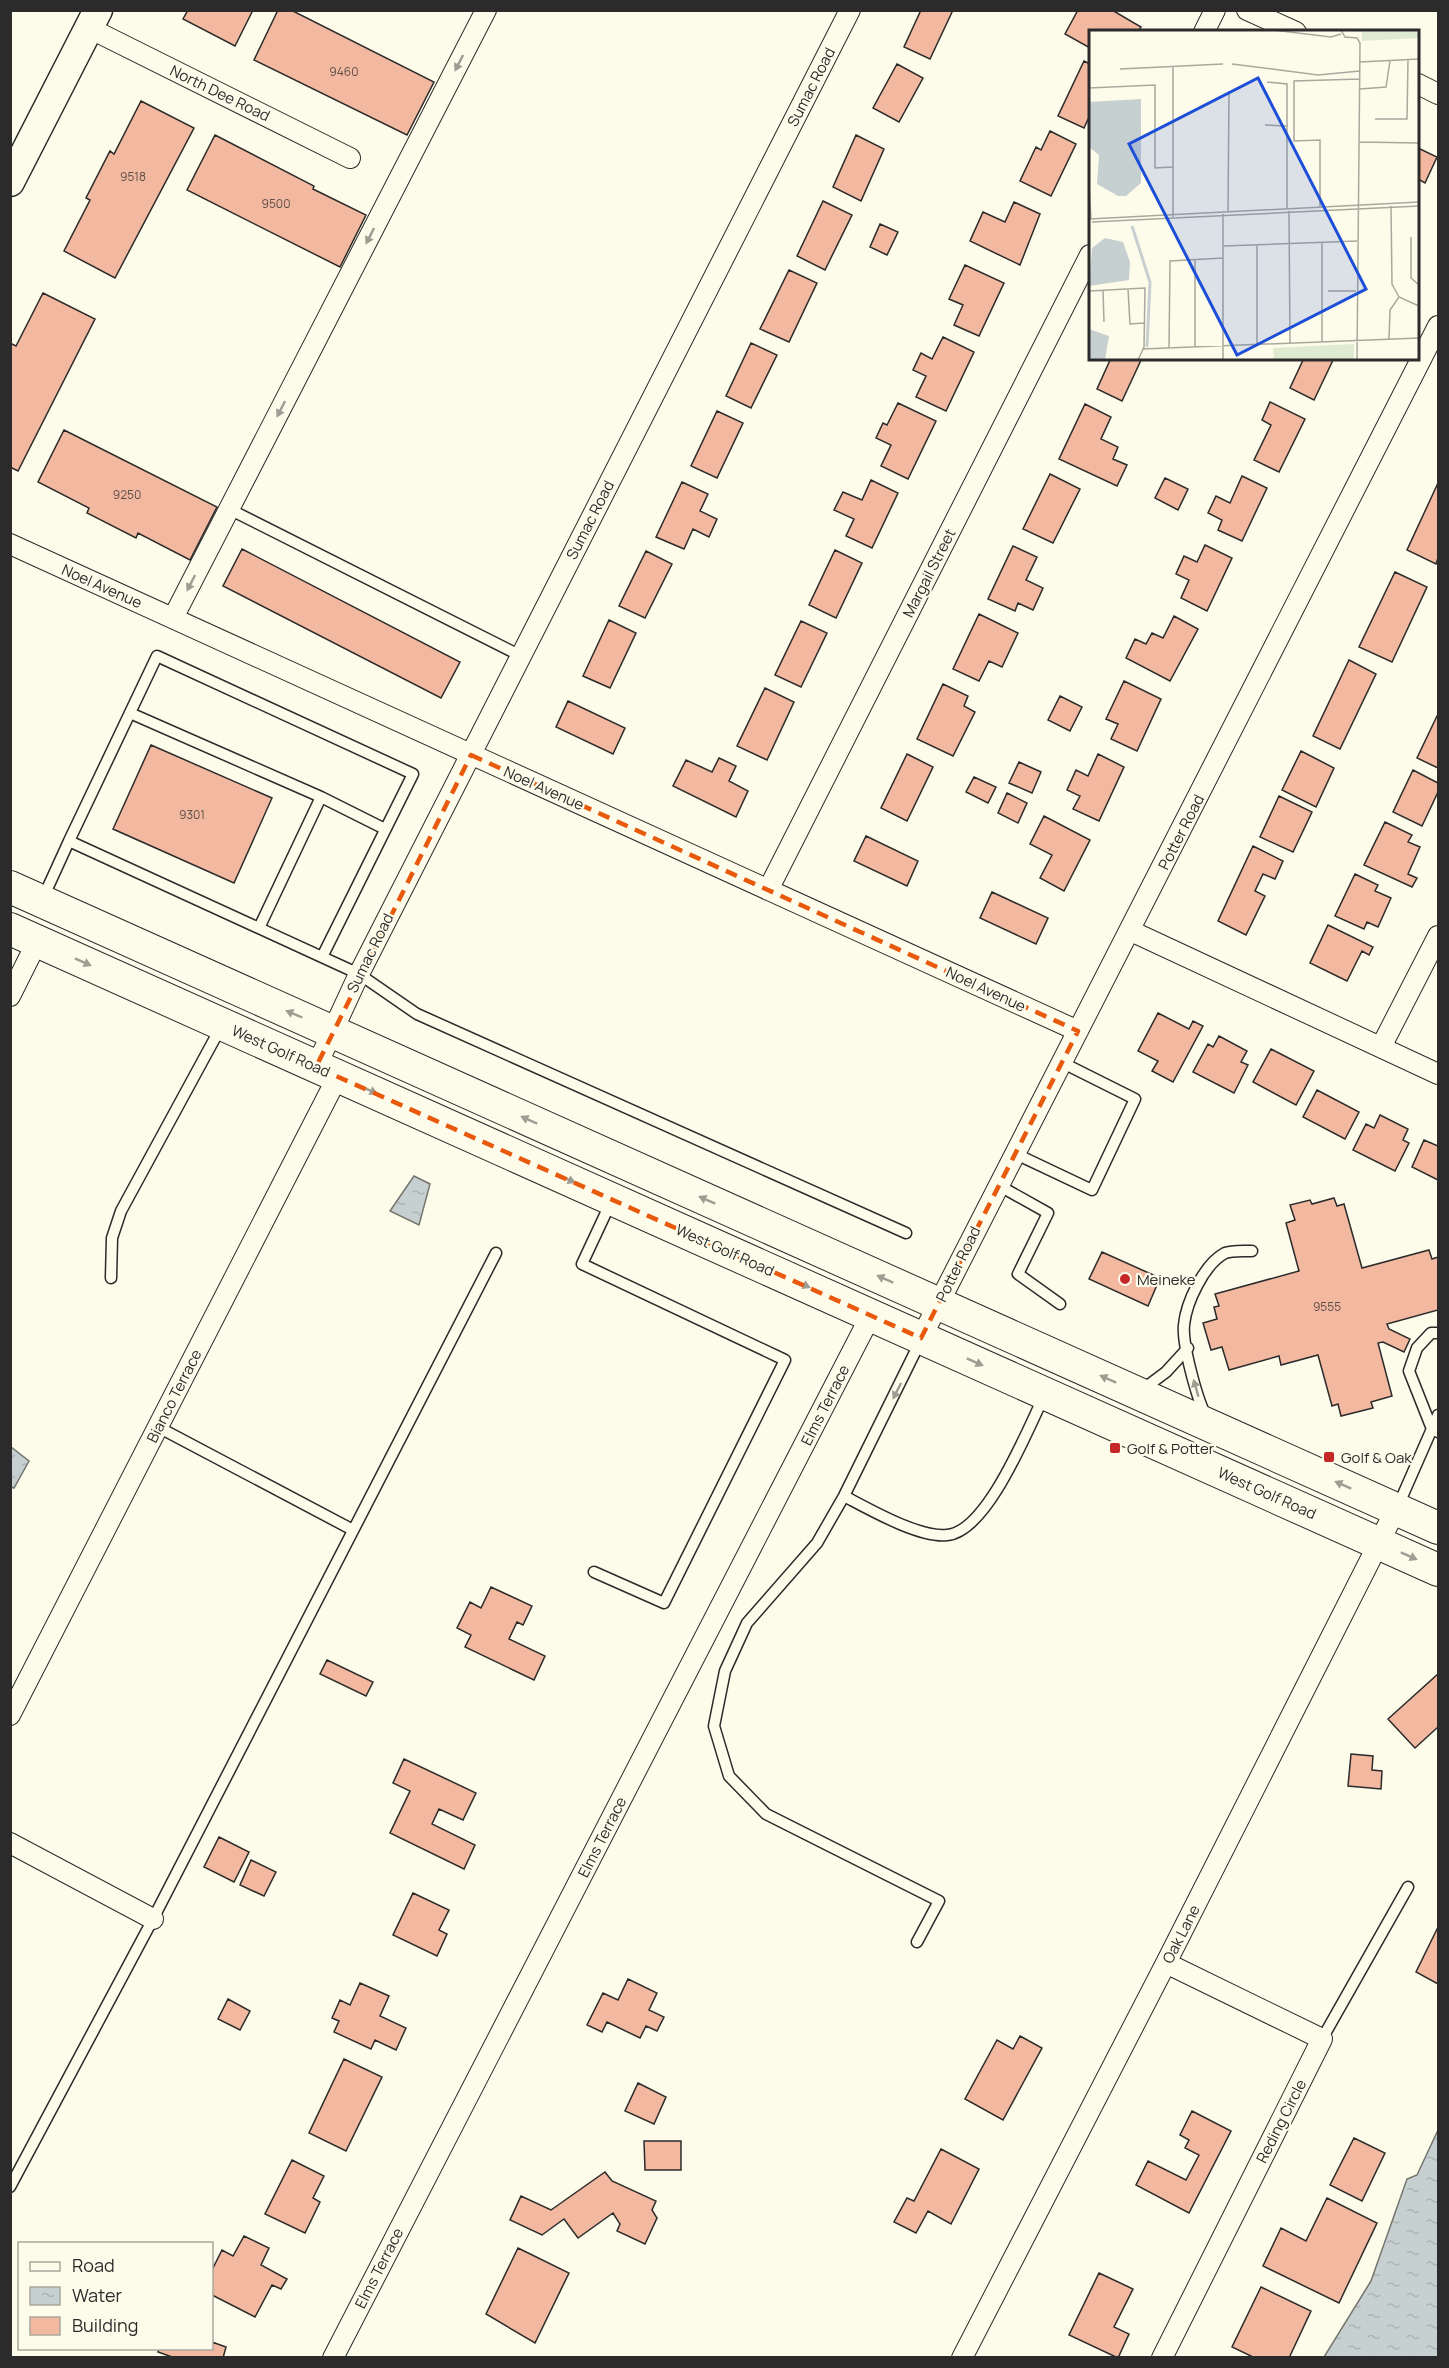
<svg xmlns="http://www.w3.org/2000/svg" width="1449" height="2368" viewBox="0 0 1449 2368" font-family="Manrope,sans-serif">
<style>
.water{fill:url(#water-ripples);stroke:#74746e;stroke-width:1.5}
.building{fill:#f2b8a0;stroke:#2b2b2b;stroke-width:1.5}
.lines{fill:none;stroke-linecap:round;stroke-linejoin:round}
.lane-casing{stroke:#2b2b2b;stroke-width:13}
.street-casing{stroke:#2b2b2b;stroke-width:22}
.secondary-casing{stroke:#2b2b2b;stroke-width:31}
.primary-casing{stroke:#2b2b2b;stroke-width:34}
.lane{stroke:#fdfbea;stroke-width:10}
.street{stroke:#fdfbea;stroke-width:20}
.secondary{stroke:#fdfbea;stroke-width:28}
.primary{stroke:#fdfbea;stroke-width:32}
.oneway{fill:#9e9d94}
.marked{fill:none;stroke:#e8590c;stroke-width:4.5;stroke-dasharray:12 8;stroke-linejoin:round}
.poi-dot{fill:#c62828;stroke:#fdfbea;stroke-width:2}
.labels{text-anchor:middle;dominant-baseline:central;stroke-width:4.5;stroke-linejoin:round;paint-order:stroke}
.number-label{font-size:12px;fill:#5d4e48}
.street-label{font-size:15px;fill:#2b2b2b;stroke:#fdfbea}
.poi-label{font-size:15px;fill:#2b2b2b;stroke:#fdfbea;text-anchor:start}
.inset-river{fill:none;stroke:#c7d0d0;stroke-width:3}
.inset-road{fill:none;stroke:#a9a89e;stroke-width:1.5}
.view{fill:#1d4ed8;fill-opacity:0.15;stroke:#1d4ed8;stroke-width:3}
.inset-edge{fill:none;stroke:#2b2b2b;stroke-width:3}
</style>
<defs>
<pattern id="water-ripples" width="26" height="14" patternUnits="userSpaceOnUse" patternTransform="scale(1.5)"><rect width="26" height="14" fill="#c7d0d0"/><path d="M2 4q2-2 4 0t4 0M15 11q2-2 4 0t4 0" fill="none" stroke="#abb3b3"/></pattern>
</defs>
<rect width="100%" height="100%" fill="#fdfbea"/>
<path class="water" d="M414 1176 430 1184 419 1225 390 1211Z
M11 1447 29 1461 14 1488 11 1487Z
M1438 2130V2357H1324L1371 2281 1407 2179 1417 2175Z"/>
<path class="building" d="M188 10H253L235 46 183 19Z
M278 10H291L434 82 407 135 254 60Z
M921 10H953L930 59 904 47Z
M1078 10H1112L1141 27 1138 32H1090V48L1065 34Z
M1084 61 1090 64V115L1084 128 1058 116Z
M897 64 923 78 899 122 873 108Z
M141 101 194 128 115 278 64 251 90 200 86 198 110 151 114 154Z
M1050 131 1076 144 1051 196 1020 181 1036 147 1041 150Z
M215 135 314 186 313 189 366 215 340 267 187 190Z
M856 135 884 149 861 201 833 187Z
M1418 148 1437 157 1425 183 1418 179Z
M823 201 852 215 825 270 797 256Z
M1014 202 1040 214 1020 265 970 241 983 212 1005 222Z
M880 224 898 232 887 255 870 247Z
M965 265 1004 283 979 336 954 325 963 305 949 299Z
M789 270 817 283 789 342 760 329Z
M43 293 95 319 18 471 10 467V343L16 346Z
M943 337 974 352 946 411 916 397 926 376 913 370 921 353 932 359Z
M751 343 777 355 751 408 726 396Z
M1111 358H1142L1122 401 1097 389Z
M1304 358H1334L1314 400 1290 388Z
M1270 402 1305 419 1279 472 1254 460 1271 425 1262 420Z
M898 403 936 421 908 479 881 466 891 445 876 438 883 423 887 425Z
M1085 404 1111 417 1101 439 1118 447 1113 459 1127 465 1117 486 1059 459Z
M717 411 743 423 717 478 691 466Z
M64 430 217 507 190 560 138 533 136 538 87 513 89 508 38 482Z
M1050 474 1080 489 1053 543 1023 529Z
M1242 476 1267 488 1242 541 1218 530 1222 520 1208 513 1216 496 1230 503Z
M1165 478 1188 489 1178 510 1155 498Z
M871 480 898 493 872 548 846 536 854 519 834 510 843 492 862 500Z
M682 482 708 494 700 511 717 519 709 537 693 529 684 549 656 537Z
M1438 483V558L1436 564 1407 550Z
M1205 545 1232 558 1207 611 1181 598 1189 580 1176 574 1184 556 1197 562Z
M1013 546 1037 557 1026 580 1043 588 1033 610 1018 603 1015 611 988 599Z
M242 549 460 662 441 698 223 586Z
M835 550 862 563 836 618 809 605Z
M646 551 672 564 645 618 619 606Z
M1395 572 1427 587 1392 662 1359 647Z
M979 614 1018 633 1002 667 989 661 979 681 953 669Z
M1174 616 1198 629 1170 681 1126 658 1135 639 1146 644 1152 633 1163 638Z
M609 620 636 633 610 688 583 676Z
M801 621 827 633 801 687 775 675Z
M1349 660 1376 674 1340 749 1313 736Z
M1124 681 1161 699 1137 751 1111 739 1118 724 1106 719Z
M943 684 968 696 964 706 975 712 953 756 917 739Z
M765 688 794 702 767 760 737 746Z
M1060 696 1082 707 1070 731 1048 720Z
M568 701 625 728 613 754 556 727Z
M1437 716 1438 717V768L1417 758Z
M151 745 272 798 234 883 113 829Z
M1301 751 1334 768 1316 807 1282 790Z
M907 754 933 767 907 821 881 808Z
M1098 754 1124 767 1099 821 1073 809 1080 796 1067 790 1076 770 1088 776Z
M719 758 736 766 729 781 748 791 736 817 673 786 686 760 712 772Z
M1019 762 1041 772 1032 793 1009 783Z
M1413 770 1438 783V792L1422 826 1393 812Z
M974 777 996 787 988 803 966 792Z
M1007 793 1027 803 1018 823 998 813Z
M1279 796 1312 812 1293 852 1260 837Z
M1044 816 1090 840 1064 891 1040 878 1052 855 1030 844Z
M1385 822 1412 835 1408 842 1420 847 1408 874 1417 878 1412 887 1364 865Z
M866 836 918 861 907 886 854 861Z
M1253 846 1283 861 1275 879 1263 874 1255 891 1265 896 1246 935 1218 921Z
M1355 874 1378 885 1375 891 1391 898 1378 927 1367 922 1364 929 1335 916Z
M992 892 1048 918 1036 944 980 918Z
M1328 925 1373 947 1369 955 1362 951 1347 981 1310 963Z
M1158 1013 1189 1029 1193 1021 1203 1026 1173 1082 1152 1071 1158 1061 1138 1051Z
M1219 1036 1247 1051 1241 1062 1248 1065 1234 1093 1193 1072 1208 1044 1213 1047Z
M1271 1049 1314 1071 1296 1105 1253 1082Z
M1317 1090 1359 1112 1345 1139 1303 1117Z
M1380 1115 1408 1129 1403 1140 1409 1143 1395 1171 1353 1150 1366 1124 1374 1128Z
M1424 1140 1438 1146V1180L1412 1167Z
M1334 1198 1337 1206 1344 1204 1362 1268 1429 1250 1432 1259 1438 1257V1310L1387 1324 1389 1329 1410 1339 1404 1352 1383 1342 1378 1343 1392 1396 1371 1402 1373 1408 1341 1416 1338 1404 1332 1406 1318 1355 1281 1365 1279 1356 1229 1370 1222 1347 1211 1350 1203 1323 1217 1319 1214 1307 1219 1306 1215 1294 1299 1271 1286 1223 1295 1220 1290 1205 1310 1200 1312 1204Z
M1102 1252 1160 1278 1148 1306 1089 1279Z
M491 1587 532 1606 523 1625 517 1622 509 1639 545 1656 534 1680 465 1647 471 1635 457 1628 470 1602 481 1608Z
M327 1660 373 1682 366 1696 320 1674Z
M1438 1674V1727L1415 1748 1388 1719Z
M1351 1754 1373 1756 1372 1770 1382 1771 1381 1789 1348 1786Z
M404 1759 476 1793 463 1820 439 1809 432 1824 475 1845 464 1869 390 1833 410 1791 393 1783Z
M219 1837 249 1852 234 1882 204 1867Z
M251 1860 276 1872 264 1896 240 1885Z
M413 1893 449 1910 439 1930 447 1934 437 1956 393 1935Z
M1438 1927V1984L1416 1972Z
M628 1979 657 1993 649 2010 664 2017 657 2031 646 2026 640 2038 607 2022 602 2032 587 2025 603 1993 618 2000Z
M360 1983 389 1996 380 2016 406 2028 396 2050 375 2040 371 2049 334 2032 339 2021 332 2018 340 2000 350 2005Z
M228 1999 250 2011 240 2030 218 2019Z
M1020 2036 1042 2048 1003 2120 965 2099 997 2040 1013 2049Z
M344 2059 382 2077 346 2151 309 2133Z
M638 2083 666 2097 654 2124 625 2111Z
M1192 2111 1231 2131 1189 2213 1136 2185 1148 2161 1186 2180 1199 2155 1185 2148 1189 2140 1180 2135Z
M1354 2138 1385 2153 1362 2201 1330 2185Z
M644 2141H681V2170H645Z
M941 2149 979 2169 951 2224 928 2211 916 2233 894 2222 907 2198 914 2201Z
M292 2160 324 2176 313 2198 320 2202 305 2233 265 2214Z
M605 2172 612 2181 656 2201 652 2210 657 2218 645 2244 617 2231 620 2224 613 2213 578 2238 564 2219 542 2235 510 2220 521 2196 551 2210Z
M1327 2198 1377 2223 1339 2303 1263 2266 1281 2228 1306 2241Z
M244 2236 269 2248 261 2265 287 2279 281 2289 272 2285 255 2317 212 2295V2270L222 2250 233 2256Z
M518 2248 569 2273 535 2343 486 2314Z
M1099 2273 1133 2289 1114 2327 1129 2334 1118 2358 1069 2335Z
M1261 2287 1311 2311 1289 2358H1255L1232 2347Z
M212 2342 226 2347 223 2358H175L158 2352 159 2348H212Z"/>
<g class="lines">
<g class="lane-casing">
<path id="lane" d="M229 509 521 656
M130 713 321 797 259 928
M321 797 385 829
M69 841 157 656 413 774 322 957
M43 898 69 841 359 974 417 1014 906 1233
M1014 1153 1092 1190 1135 1099 1061 1062
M998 1185 1048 1213 1018 1274 1060 1304
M111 1278 112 1238 121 1211 221 1027
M1438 1333H1431L1417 1348 1409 1371 1432 1429 1438 1432
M1142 1390 1166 1372 1188 1348
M1206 1416C1197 1399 1182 1344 1184 1325 1186 1303 1204 1264 1225 1253 1232 1250 1244 1251 1252 1251
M158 1427 353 1530
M844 1496C869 1509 919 1538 947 1535 987 1532 1027 1431 1044 1396
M1398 1506 1438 1415
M594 1572 664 1603 785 1360 582 1264 611 1202
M917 1942 939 1901 766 1814 729 1776 714 1726 725 1671 747 1623 817 1543 844 1496 921 1340
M1322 2039 1408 1887
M10 2187 153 1919 496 1253"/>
</g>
<g class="street-casing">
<path id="street" d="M1247 10 1296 32
M89 28 350 158
M1204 32 1215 10
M1418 84 1438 94
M10 544 1078 1031
M173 618 486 10
M768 890 1090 255
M1131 931 1438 1074
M10 996 37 942
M1381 1047 1438 936
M316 1067 359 974 850 10
M921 1338 1438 326
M10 1715 338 1076
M10 1843 153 1919
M333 2358 871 1315
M962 2358 1166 1963 1396 1509
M1162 2358 1322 2039 1166 1963"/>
</g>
<g class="secondary-casing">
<path id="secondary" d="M10 182 98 10"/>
</g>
<g class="primary-casing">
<path id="primary" d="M10 887 1438 1528
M10 929 1438 1570"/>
</g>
<use href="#lane" class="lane"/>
<use href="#street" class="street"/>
<use href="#secondary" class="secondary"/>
<use href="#primary" class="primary"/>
</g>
<defs><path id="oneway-solid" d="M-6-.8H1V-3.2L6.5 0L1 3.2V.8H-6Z" transform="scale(1.5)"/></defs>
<g class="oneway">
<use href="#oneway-solid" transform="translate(459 63) rotate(117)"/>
<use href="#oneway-solid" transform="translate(370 236) rotate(117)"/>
<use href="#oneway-solid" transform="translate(281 409) rotate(117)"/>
<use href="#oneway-solid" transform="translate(191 583) rotate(117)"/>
<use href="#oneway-solid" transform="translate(83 962) rotate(24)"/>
<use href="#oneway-solid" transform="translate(294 1014) rotate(-157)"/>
<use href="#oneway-solid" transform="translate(369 1090) rotate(24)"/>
<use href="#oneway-solid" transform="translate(529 1120) rotate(-156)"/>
<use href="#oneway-solid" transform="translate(567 1179) rotate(24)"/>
<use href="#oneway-solid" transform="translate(707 1200) rotate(-156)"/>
<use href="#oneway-solid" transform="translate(885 1279) rotate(-156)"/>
<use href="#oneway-solid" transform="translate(802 1284) rotate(24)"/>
<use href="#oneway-solid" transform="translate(975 1362) rotate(24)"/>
<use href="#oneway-solid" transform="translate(1108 1379) rotate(-156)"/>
<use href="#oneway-solid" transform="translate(1196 1388) rotate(-106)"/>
<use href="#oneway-solid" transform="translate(897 1391) rotate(117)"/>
<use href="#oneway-solid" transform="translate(1343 1485) rotate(-156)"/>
<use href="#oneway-solid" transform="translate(1409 1556) rotate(24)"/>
</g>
<path class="marked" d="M471 755 1078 1031 921 1338 316 1067Z"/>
<g class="poi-dot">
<circle cx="1125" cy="1279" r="6"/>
<rect x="1109" y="1442" width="12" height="12" rx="3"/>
<rect x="1323" y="1451" width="12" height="12" rx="3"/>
</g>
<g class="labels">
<g class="number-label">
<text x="344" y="71">9460</text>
<text x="133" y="176">9518</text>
<text x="276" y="203">9500</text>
<text x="127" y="494">9250</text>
<text x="192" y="814">9301</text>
<text x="1327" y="1306">9555</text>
</g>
<g class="street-label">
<text transform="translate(811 87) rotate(-63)">Sumac Road</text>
<text transform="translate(220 93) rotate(26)">North Dee Road</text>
<text transform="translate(590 520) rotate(-63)">Sumac Road</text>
<text transform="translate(929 573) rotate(-63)">Margail Street</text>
<text transform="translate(102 586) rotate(24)">Noel Avenue</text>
<text transform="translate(544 788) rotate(24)">Noel Avenue</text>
<text transform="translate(1181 832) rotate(-63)">Potter Road</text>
<text transform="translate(370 953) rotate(-64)">Sumac Road</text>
<text transform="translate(986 989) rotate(25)">Noel Avenue</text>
<text transform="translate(281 1051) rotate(24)">West Golf Road</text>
<text transform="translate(725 1250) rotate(24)">West Golf Road</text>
<text transform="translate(958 1264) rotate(-64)">Potter Road</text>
<text transform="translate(174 1396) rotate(-63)">Bianco Terrace</text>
<text transform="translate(825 1405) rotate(-63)">Elms Terrace</text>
<text transform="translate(1267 1493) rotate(24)">West Golf Road</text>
<text transform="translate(602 1837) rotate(-63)">Elms Terrace</text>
<text transform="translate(1181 1934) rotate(-63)">Oak Lane</text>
<text transform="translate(1281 2121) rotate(-63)">Reding Circle</text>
<text transform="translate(379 2268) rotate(-63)">Elms Terrace</text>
</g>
<g class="poi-label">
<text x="1137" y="1279">Meineke</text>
<text x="1127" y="1448">Golf &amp; Potter</text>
<text x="1341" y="1457">Golf &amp; Oak</text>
</g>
</g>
<g transform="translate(1089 30)">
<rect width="330" height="330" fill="#fdfbea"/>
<path d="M330 0V8L273 11V2L255 1Z" fill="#deebd1"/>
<path d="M265 314V330H185L184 318Z" fill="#deebd1"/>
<path d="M52 69V153L37 166H29L8 154 10 125 0 117V72ZM16 208 34 212 41 232 40 250 0 256 3 218ZM0 299 20 306 16 330H0Z" fill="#c7d0d0"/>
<path class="inset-river" d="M43 196 61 252 58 317"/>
<path class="inset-road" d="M184 0 242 7 252 4M252 0 256 7 268 8 271 13 268 330M271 32 330 29M143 34 229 45 271 41M31 39 134 34M178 52 198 54V179M0 58 66 55V138L84 137M271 59 297 57 301 31M286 89H318L319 30M176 95 198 96M270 112 330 113M0 157 2 189M302 176 303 254 310 267 330 276M231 177V110L205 111V51L271 49M200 181 201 314M139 182 140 61M84 187V37M0 189 330 172M3 192 330 176M322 207V248L330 255M168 215V315M135 216 268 211M39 259 41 294 55 293M14 260 15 292M0 261 56 258 55 317 49 330M239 261H267M300 309 301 280 310 267M233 313V212M106 318V229M53 319 330 308M80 319 81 231 134 228M134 330V184"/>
<path class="view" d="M169 48 277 259 148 325 40 114Z"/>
<rect width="330" height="330" class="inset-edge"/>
</g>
<rect width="1449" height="2368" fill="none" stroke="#2b2b2b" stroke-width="24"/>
<rect x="18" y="2242" width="195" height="108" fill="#fdfbea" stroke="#a9a89e" stroke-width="1.5"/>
<rect x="30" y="2262" width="30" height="9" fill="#fdfbea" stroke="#a9a89e" stroke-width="1.5"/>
<text x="72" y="2272" font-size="18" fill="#2b2b2b">Road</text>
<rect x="30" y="2287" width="30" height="18" fill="url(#water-ripples)" stroke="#a9a89e" stroke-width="1.5"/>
<text x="72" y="2302" font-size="18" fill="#2b2b2b">Water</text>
<rect x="30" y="2317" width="30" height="18" fill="#f2b8a0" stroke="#a9a89e" stroke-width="1.5"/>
<text x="72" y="2332" font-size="18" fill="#2b2b2b">Building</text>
</svg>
